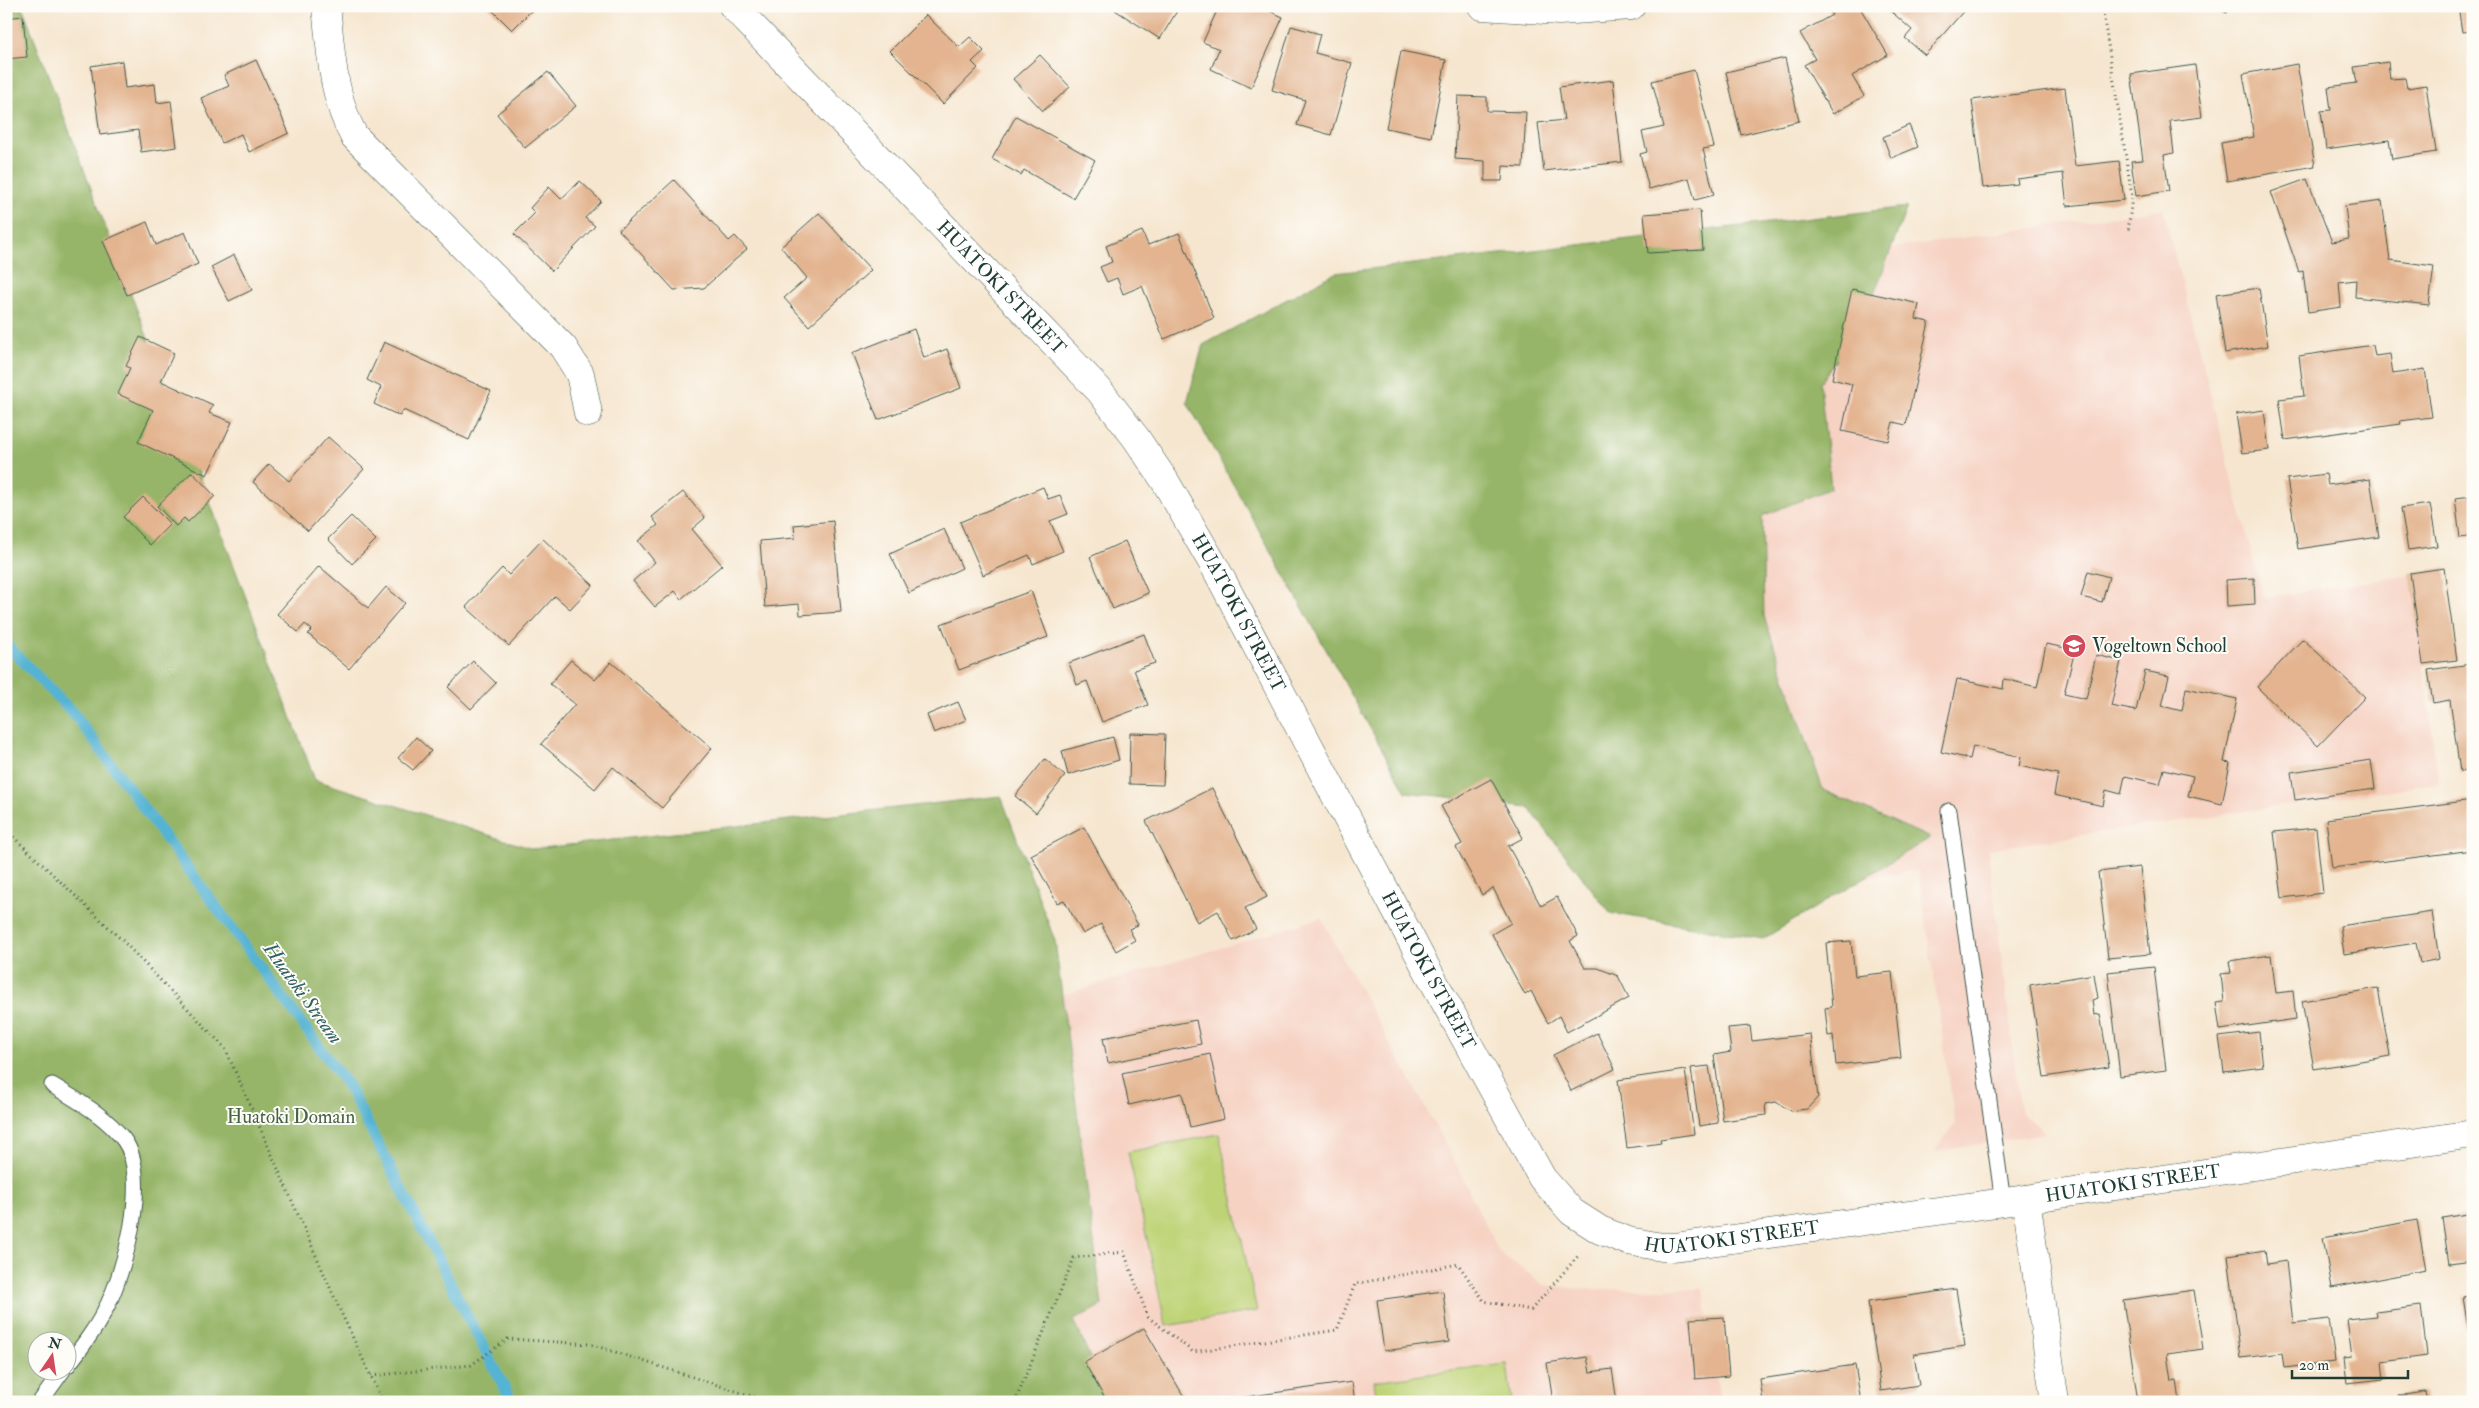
<svg xmlns="http://www.w3.org/2000/svg" width="2479" height="1408" viewBox="0 0 2479 1408" font-family="'IM FELL Double Pica',serif">
<style>
.built{fill:#f6d2c3}
.green{fill:#bed376;stroke:#6e8855}
.forest{fill:#96b567;stroke:#5a794e;fill-rule:evenodd}
.lines{fill:none;stroke-linecap:round;stroke-linejoin:round}
.stream{stroke:#54b3d3;stroke-width:11}
.building{fill:#e3b48f}
.service-casing{stroke:#3f564b;stroke-width:17}
.minor-casing{stroke:#3f564b;stroke-width:29}
.secondary-casing{stroke:#3f564b;stroke-width:29}
.path{stroke:#3f564b;stroke-width:3;stroke-dasharray:1 4;stroke-linecap:butt}
.service{stroke:#fff;stroke-width:15}
.minor{stroke:#fff;stroke-width:28}
.secondary{stroke:#fff;stroke-width:28}
.labels{text-anchor:middle;dominant-baseline:central;stroke-width:4;stroke-linejoin:round;paint-order:stroke}
.street-label{font-size:19px;fill:#1f3d34;stroke:#fdfcf7}
.poi-label{font-size:19px;fill:#1f3d34;stroke:#fdfcf7;text-anchor:start}
.park-label{font-size:19px;fill:#476244;stroke:#fdfcf7}
.water-label{font-size:20px;font-style:italic;fill:#2f6064;stroke:#fdfcf7}
</style>
<rect width="100%" height="100%" fill="#fdfcf7"/>
<filter id="ink" filterUnits="userSpaceOnUse"><feTurbulence type="fractalNoise" baseFrequency=".02" numOctaves="2"/><feDisplacementMap in="SourceGraphic" scale="10" xChannelSelector="R" yChannelSelector="G"/><feConvolveMatrix kernelMatrix="1 2 1 2 8 2 1 2 1" color-interpolation-filters="sRGB"/></filter>
<filter id="wash" filterUnits="userSpaceOnUse"><feTurbulence type="fractalNoise" baseFrequency=".0096" numOctaves="4" result="noise"/><feDisplacementMap in="SourceGraphic" scale="20" xChannelSelector="R" yChannelSelector="G"/><feGaussianBlur stdDeviation="1.12" result="paint"/><feColorMatrix in="noise" values="0 0 0 0 0 0 0 0 0 0 0 0 0 0 0 0 0 1.4 0 .05"/><feComposite in="paint" operator="in"/></filter>
<g filter="url(#wash)">
<rect width="100%" height="100%" fill="#f6e6cf"/>
<path class="built" d="M2163 209 2263 598 2411 575 2439 783 1988 849 2021 1113 2046 1133 1934 1152 1955 1124 1918 870 1772 891 1659 282Z
M1321 918 1453 1158 1499 1252 1544 1285 1581 1289H1703L1720 1402H1100L962 1025Z"/>
<path class="green" d="M1219 1134 1257 1311 1166 1326 1128 1152Z
M1507 1364 1512 1402H1377L1374 1381Z"/>
<path class="forest" d="M6 6H22L315 780 533 849 1001 796 1055 941 1102 1305 1074 1320 1109 1402H6ZM38 1340H68V1370H38Z
M1907 207 1865 318 1820 383 1831 488 1762 516 1764 616 1823 790 1930 838 1763 939 1610 913 1528 807 1406 792 1187 402 1203 345 1335 273Z"/>
<g class="lines">
<path class="stream" d="M6 644 75 715 348 1086 512 1402"/>
</g>
<g id="blocks">
<path class="building" d="M488 6H536L512 30Z
M1118 6H1180L1160 39 1115 10Z
M1219 6H1258L1283 17 1251 88 1211 69 1219 49 1203 42Z
M1835 6H1859L1888 55 1852 76 1864 96 1833 114 1804 65 1815 59 1800 33 1832 15 1829 10Z
M1885 6H1968L1925 55 1905 38 1912 30Z
M2209 6H2229L2227 13Z
M2458 6H2473V31L2462 32Z
M926 15 959 47 970 37 984 51 972 62 978 68 943 104 890 51Z
M23 16 27 57 6 59V18Z
M1291 26 1320 34 1315 53 1352 63 1331 135 1297 125 1305 100 1272 90Z
M1401 51 1446 60 1431 137 1386 128Z
M1040 55 1070 87 1043 111 1013 79Z
M1785 58 1799 121 1741 135 1726 72Z
M256 60 289 133 249 152 241 134 222 143 201 98 229 86 224 75Z
M122 61 125 88 155 84 157 103 171 101 177 147 141 152 138 130 100 135 91 66Z
M2388 62 2390 79 2405 78 2407 88 2426 85 2436 152 2392 159 2389 140 2326 149 2321 111 2331 110 2328 87 2357 83 2354 67Z
M2297 64 2315 166 2227 181 2221 143 2254 137 2243 74Z
M2195 65 2202 117 2170 121 2174 153 2164 155 2169 191 2136 196 2131 161 2143 160 2131 74Z
M1694 70 1714 147 1703 149 1714 195 1695 200 1689 178 1649 189 1640 154 1647 152 1642 132 1664 127 1652 81Z
M548 72 576 106 525 148 497 114Z
M1613 80 1622 162 1544 171 1538 123 1564 120 1559 87Z
M2065 88 2075 166 2119 161 2124 200 2067 206 2063 173 2017 179 2018 184 1983 188 1972 100Z
M1458 96 1487 97V111L1526 112 1523 167 1503 166 1502 181H1485V161L1455 159Z
M1016 116 1095 160 1073 198 1024 170 1021 175 992 159Z
M1909 125 1918 147 1891 158 1883 137Z
M2307 179 2332 242 2349 239 2345 206 2382 201 2390 260 2434 266 2429 305 2355 297 2356 280 2339 282 2341 307 2308 312 2303 271 2299 272 2271 192Z
M674 180 729 241 735 236 747 249 704 288 674 290 619 230Z
M580 181 601 201 585 218 595 226 552 271 514 234 535 213 530 208 549 187 561 199Z
M1700 210 1703 250 1648 253 1644 214Z
M819 213 871 270 809 326 784 298 807 278 781 247Z
M147 222 156 245 185 232 198 264 127 295 103 241Z
M1142 231 1148 245 1179 233 1214 318 1164 339 1142 286 1123 294 1117 278 1107 282 1100 267 1112 262 1106 246Z
M234 255 252 290 229 301 211 267Z
M2259 288 2268 346 2225 353 2216 294Z
M1852 289 1919 304 1916 319 1929 322 1906 425 1893 422 1888 441 1842 431 1852 384 1832 379Z
M914 329 924 358 947 349 961 388 878 420 852 353Z
M140 337 174 353 161 381 213 405 209 413 232 422 207 475 138 442 153 410 118 394 130 368 126 366Z
M384 342 491 391 469 440 403 410 400 416 374 404 381 387 367 380Z
M2373 345 2375 356 2390 354 2393 374 2425 369 2432 417 2400 421 2401 424 2285 440 2279 399 2304 396 2299 356Z
M2264 410 2269 450 2242 453 2236 414Z
M328 437 364 469 308 531 253 482 269 464 289 481Z
M192 472 215 496 188 522 184 518 176 526 157 506Z
M2326 474 2328 485 2370 479 2379 537 2298 549 2287 479Z
M1043 487 1048 499 1060 495 1068 514 1050 521 1063 551 1033 564 1029 555 983 575 960 522Z
M683 492 705 518 692 529 722 565 681 599 675 591 655 607 633 581 655 562 638 541 658 525 652 517Z
M2473 496V536L2460 538 2455 498Z
M143 497 170 524 150 545 123 517Z
M2430 504 2437 546 2408 550 2401 508Z
M351 516 376 540 352 564 328 539Z
M833 521 841 612 800 615 799 604 765 607 760 541 795 538 794 525Z
M944 529 962 568 909 593 890 554Z
M543 539 593 585 570 609 555 596 509 646 466 607 502 568 509 575Z
M1125 541 1148 593 1113 609 1090 557Z
M319 566 368 608 386 587 405 603 349 669 308 634 312 630 305 624 298 632 277 614Z
M2444 568 2457 660 2423 664 2410 573Z
M2088 571 2109 577 2102 602 2081 597Z
M2254 578 2255 604 2227 606 2226 580Z
M1031 591 1048 637 959 670 941 624Z
M1144 634 1155 663 1134 670 1148 705 1102 722 1087 681 1077 685 1069 663Z
M2303 639 2365 697 2318 746 2257 687Z
M2046 644 2075 650 2064 694 2086 699 2096 655 2121 661 2111 706 2136 711 2145 671 2169 676 2162 706 2182 711 2186 688 2237 699 2224 762 2230 763 2222 804 2188 796 2193 776 2164 769 2160 784 2125 776 2121 794 2106 790 2103 806 2054 795 2058 774 2019 766 2021 757 1973 746 1970 759 1941 752 1957 679 2003 689 2004 679 2037 687Z
M571 660 595 680 611 662 712 748 662 808 613 767 595 789 541 744 575 704 550 684Z
M473 661 496 683 471 709 448 687Z
M2471 664 2473 770 2460 772 2450 700 2433 703 2428 670Z
M958 702 966 720 934 733 927 715Z
M1130 733 1165 734 1163 785 1129 784Z
M416 737 431 751 413 770 398 758Z
M1113 737 1119 760 1068 775 1062 751Z
M1045 759 1065 776 1036 813 1015 796Z
M2371 760 2375 789 2295 800 2291 772Z
M1491 779 1523 838 1508 846 1541 906 1557 897 1578 936 1570 941 1585 968H1598L1618 976 1629 998 1567 1032 1559 1016 1548 1023 1531 991 1525 995 1492 934 1511 923 1493 888 1482 895 1456 847 1462 844 1441 806Z
M1212 788 1267 897 1245 908 1256 929 1233 941 1218 911 1197 922 1146 821Z
M2473 800V850L2332 868 2326 819Z
M1084 827 1138 925 1129 929 1135 940 1116 951 1101 924 1083 934 1064 900 1057 903 1031 855Z
M2316 828 2323 893 2282 898 2274 832Z
M2140 867 2150 954 2108 958 2098 872Z
M2432 912 2439 959 2420 963 2416 943 2344 954 2340 926Z
M1851 941 1855 976 1892 972 1901 1058 1836 1065 1833 1035 1828 1036 1825 1008 1832 1007 1826 943Z
M2271 955 2276 993 2293 991 2296 1019 2220 1030 2216 1003 2224 1002 2221 974 2231 973 2229 961Z
M2154 967 2166 1070 2120 1076 2108 972Z
M2094 974 2098 998 2092 1000 2094 1015 2100 1014 2109 1067 2044 1077 2030 985Z
M2378 988 2390 1056 2314 1069 2302 1001Z
M1196 1020 1201 1044 1108 1063 1103 1038Z
M1750 1026 1752 1041 1810 1034 1818 1097 1807 1109 1791 1111 1776 1102 1765 1104 1766 1115 1723 1121 1714 1055 1731 1052 1728 1028Z
M2259 1032 2263 1067 2224 1072 2219 1037Z
M1597 1033 1615 1069 1571 1091 1553 1055Z
M1210 1054 1224 1119 1190 1127 1182 1093 1129 1105 1122 1073Z
M1709 1066 1718 1123 1699 1126 1691 1068Z
M1685 1070 1694 1134 1660 1139 1661 1143 1627 1148 1618 1080Z
M2473 1213V1261L2449 1264 2442 1218Z
M2417 1220 2426 1270 2332 1288 2323 1238Z
M2265 1250 2267 1264 2286 1261 2293 1323 2329 1319 2335 1362 2284 1368 2282 1353 2241 1358 2228 1256Z
M1956 1289 1965 1346 1914 1354 1919 1385 1881 1391 1868 1302Z
M2194 1290 2203 1349 2167 1354 2171 1381 2177 1380 2180 1402H2138L2123 1300Z
M1443 1291 1449 1342 1384 1351 1377 1300Z
M2473 1295V1340L2470 1341 2463 1297Z
M2421 1306 2427 1356 2382 1362 2384 1379 2347 1383 2344 1358 2352 1357 2347 1319 2377 1316 2376 1312Z
M1724 1317 1729 1376 1695 1379 1690 1319Z
M1144 1328 1187 1402H1107L1084 1362Z
M1587 1357 1590 1372 1612 1369 1617 1402H1553L1547 1363Z
M1855 1365 1861 1402H1763L1760 1379Z
M1352 1382 1355 1402H1217L1216 1401Z
M2425 1392 2427 1402H2399L2398 1396Z"/>
</g>
</g>
<g filter="url(#ink)">
<use href="#blocks" fill-opacity="0" stroke="#3f564b" stroke-width="1"/>
<g class="lines">
<g class="service-casing">
<path id="service" d="M1949 811 2003 1202
M52 1085C78 1101 105 1115 124 1140 151 1177 124 1276 104 1312 94 1332 81 1348 68 1365
M40 1402 63 1370"/>
</g>
<g class="minor-casing">
<path id="minor" d="M326 6C331 51 332 96 354 136L563 347 580 374 588 413
M1482 6 1559 11 1631 6
M2026 1199 2055 1402"/>
</g>
<g class="secondary-casing">
<g id="secondary">
<path id="s1" d="M733 6 1099 390 1136 438 1165 481 1216 569 1423 962 1542 1178 1572 1212 1600 1230 1628 1241 1662 1247H1674L2026 1199 2473 1134"/>
</g>
</g>
<path class="path" d="M2102 6 2132 196 2128 233
M6 830 124 942 225 1048 339 1308 383 1402
M371 1376 471 1365 508 1339 590 1344 770 1402
M1015 1402 1074 1258 1124 1252 1148 1317 1193 1352 1337 1330 1355 1284 1458 1264 1484 1301 1531 1310 1578 1256"/>
<use href="#service" class="service"/>
<use href="#minor" class="minor"/>
<use href="#secondary" class="secondary"/>
</g>
</g>
<defs>
<g id="school-disc" transform="scale(1.25)"><circle r="9.5" fill="#d1495b" stroke="#fdfcf7"/><path d="M0-5L7-2L0 1L-7-2ZM-4 1L0 2.5L4 1V4Q0 6-4 4Z" fill="#fff"/></g>
</defs>
<g fill-rule="evenodd">
<use href="#school-disc" x="2074" y="646"/>
</g>
<g class="labels">
<g class="street-label">
<text stroke="none"><textPath href="#s1" startOffset="389">HUATOKI STREET</textPath></text>
<text stroke="none"><textPath href="#s1" startOffset="794">HUATOKI STREET</textPath></text>
<text stroke="none"><textPath href="#s1" startOffset="1199">HUATOKI STREET</textPath></text>
<text stroke="none"><textPath href="#s1" startOffset="2054">HUATOKI STREET</textPath></text>
<text stroke="none"><textPath href="#s1" startOffset="1649">HUATOKI STREET</textPath></text>
</g>
<g class="poi-label">
<text x="2092" y="646">Vogeltown School</text>
</g>
<g class="park-label">
<text x="291" y="1117">Huatoki Domain</text>
</g>
<g class="water-label">
<text transform="translate(303 993) rotate(54)">Huatoki Stream</text>
</g>
</g>
<rect width="2479" height="1408" fill="none" stroke="#fdfcf7" stroke-width="25"/>
<g transform="translate(52 1356) rotate(13)"><circle r="24" fill="#fdfcf7" stroke="#a4b0a9"/>
<path d="M0-4L9 19L0 12L-9 19Z" fill="#d1495b"/>
<text y="-8" font-size="14" font-weight="bold" text-anchor="middle" fill="#1f3d34">N</text>
</g>
<path d="M2292 1370v8h116v-8" fill="none" stroke="#1f3d34" stroke-width="2.5"/>
<text x="2299" y="1370" font-size="15" fill="#1f3d34" stroke="#fdfcf7" stroke-width="4" paint-order="stroke">20 m</text>
</svg>
